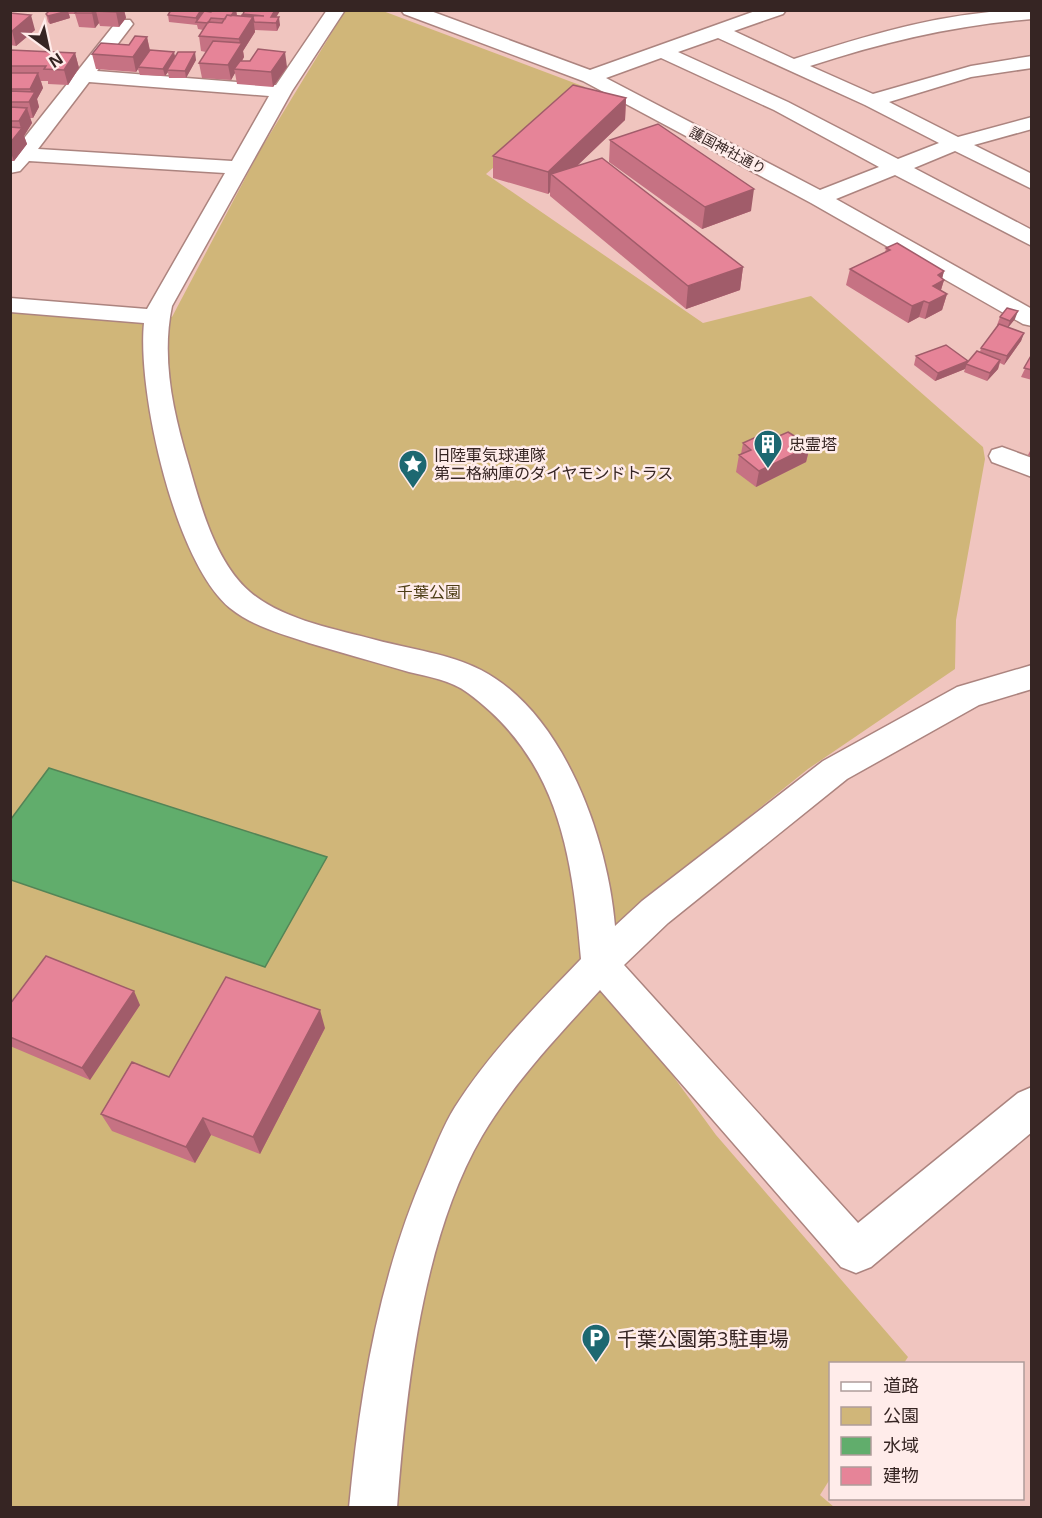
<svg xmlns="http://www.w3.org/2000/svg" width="1042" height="1518" viewBox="0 0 1042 1518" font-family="'Open Sans','Noto Sans JP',sans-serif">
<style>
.green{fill:#d0b679}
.water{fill:#61ad6c;stroke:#548456;stroke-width:1.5}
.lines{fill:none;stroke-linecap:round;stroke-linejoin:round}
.minor-casing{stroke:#ac847f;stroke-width:3}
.minor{fill:#fff;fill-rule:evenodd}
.wall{fill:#c67283}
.shaded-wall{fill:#a15c6a}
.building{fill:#e68498;stroke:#a15c6a;stroke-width:1.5}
.labels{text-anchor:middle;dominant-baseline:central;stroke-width:5;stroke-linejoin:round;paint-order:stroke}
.far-street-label{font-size:14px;fill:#362523;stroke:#ffecea}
.poi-label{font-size:16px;fill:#362523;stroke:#ffecea;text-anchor:start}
.park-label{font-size:16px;fill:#4e3e16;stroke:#ffecea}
.near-poi-label{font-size:20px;fill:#362523;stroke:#ffecea;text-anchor:start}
</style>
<rect width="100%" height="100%" fill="#f0c5bf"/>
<path class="green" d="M345 11H383L585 87 486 174 703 323 811 296 983 447 985 459 956 620 955 669 808 769 582 951 716 1135 908 1357 904 1363 830 1364V1479L820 1495 834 1507H11V308L172 317 259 152Z"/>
<path class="water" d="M49 768 327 857 265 967 11 880V819Z"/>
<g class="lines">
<g class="minor-casing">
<path id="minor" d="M327 10H345L292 91 172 306C161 358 173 412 188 462 200 504 215 562 250 592 283 620 336 629 376 640 410 649 450 654 481 670 564 713 608 839 615 926L642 901 823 761 957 687 1032 665V689L979 705 847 779 668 923 624 965 858 1223 1018 1093 1032 1087V1132L871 1267 856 1273 841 1267 600 990C558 1036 514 1082 482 1136 422 1239 406 1390 397 1508H349C360 1391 379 1277 426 1169 435 1148 443 1126 455 1107 490 1052 536 1006 581 959 572 854 559 760 468 693 451 680 429 677 409 672 375 662 342 653 309 643 282 634 252 626 230 608 175 563 137 392 144 323L10 312V298L147 309 225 173 29 161 20 171 10 173V156L118 20H130L133 24 97 71 276 85ZM89 82 269 96 232 161 38 149Z
M401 10H428L590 70 758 10H786L783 14 734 31 794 59C871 34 950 10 1032 10V19C955 25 883 42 810 66L873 94 971 66 1032 56V68L971 77 889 102 958 137 1032 117V129L974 145 1032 174V189L955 151 914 168 1032 230V246L895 175 836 199 1032 309V326L1023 324 811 203 583 81 404 14ZM718 38 865 105 939 143 898 159 788 102 678 52ZM661 58 774 110 879 167 820 190 606 78Z
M1002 447 1032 458V477L992 462 989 456 992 450Z"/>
</g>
<use href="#minor" class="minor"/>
</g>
<path class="wall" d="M50 10H124L126 18 119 27 100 26 99 23 95 28 79 27 75 14H69L70 18 50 24 48 22 46 14Z
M150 10H205L211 12 212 10H236L237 16H242L243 15V14L276 17 280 25 277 31 255 30V32L243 51 244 57 242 61 287 67 273 87 237 84 235 73 231 80 202 78 199 63 206 52 201 51 199 36 203 30 198 29 197 25 169 22 168 15 170 11Z
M10 13 35 30 16 46 10 45Z
M147 37 150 50 175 57 196 60 186 78H169L168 72 165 76 140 75 138 69 136 72 96 69 92 54 129 45Z
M10 50 75 53 79 68 68 85 48 84V81H41L43 88 37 99 39 107 33 118H30L32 123 24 136 27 144 14 161H10Z
M626 98 625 120 578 165 743 267 740 290 686 309 550 196V192L548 194 493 178V156Z
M610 140 751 211 702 229 609 162Z
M886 248 944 271 942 279 944 280 941 290 947 294 942 310 925 319 919 317 908 323 846 285 850 269 885 253Z
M1000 317 1015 319 1008 327 1024 333 1021 341 1004 365 1000 363 998 369 987 381 964 372 965 369 935 381 914 365 916 356 967 363 980 352 981 348 998 326 997 325Z
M1032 354V380L1021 377Z
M772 439 810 446 806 462 756 487 736 472 739 455 741 454 743 443Z
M1032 447V457L1028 455Z
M10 1004 140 1005 90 1080 10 1046Z
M325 1028 260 1154 211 1135 195 1163 112 1131 101 1114 169 1077Z"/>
<path class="shaded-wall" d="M94 10H100L96 11 99 23 95 28 92 13Z
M117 10H124L126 18 119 27 116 12Z
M201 10H205L206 13 197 22 196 18Z
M235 10H236L237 16 229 19Z
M275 10 280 11 272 24 271 17Z
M68 11 70 18 50 24 48 16Z
M31 15 35 30 16 46 12 31Z
M253 17 255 32 243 51 244 57 237 69H234L235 73 231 80 228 65 240 45 239 39Z
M279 17 280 25 277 31 276 23Z
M147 37 150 52 138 67V69L136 72 133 57Z
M174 52 176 60 167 70 168 72 165 76 163 69Z
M195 52 196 60 186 78 185 71Z
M285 52 287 67 273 87 271 72Z
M75 53 79 68 68 85 64 70Z
M38 73 43 88 37 99 39 107 33 118 29 102 33 96 30 89Z
M626 98 625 120 560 182 551 174 550 192 548 194V172Z
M27 108 32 123 24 136 27 144 14 161 10 150V143L21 129 19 121Z
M754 189 751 211 702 229 705 207Z
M743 267 740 290 686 309 688 286Z
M944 271 941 282 944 280 939 296 933 286 938 275Z
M947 294 942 310 925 319 929 303Z
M924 301 919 317 908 323 912 306Z
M1018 311 1015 319 1007 329 1010 321Z
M1024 333 1021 341 1004 365 1007 356Z
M1000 360 998 369 987 381 990 373Z
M968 361 965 369 935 381 938 373Z
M810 446 806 462 756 487 759 471Z
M134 991 140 1005 90 1080 82 1068Z
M320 1010 325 1028 260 1154 253 1137Z
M203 1118 211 1135 195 1163 186 1147Z"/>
<path class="building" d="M50 10H67L68 11 48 16 46 14Z
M77 10H94L92 13H75Z
M97 10H117L116 12 96 11Z
M171 10H201L196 18 168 15Z
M212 10H235L231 16 227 15 225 19 211 18 208 23 196 22 204 11 211 12Z
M245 10H275L271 17H279L276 23 254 22 253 17 242 16V15L264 16 243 14Z
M10 13 31 15 12 31H10Z
M227 15 253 17 239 39 199 36 208 22 222 23Z
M135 36 147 37 133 57 92 54 101 43 129 45Z
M213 41 242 43 228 65 199 63Z
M258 49 285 52 271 72 234 69 240 61H250Z
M10 50 75 53 64 70 44 69 46 66H10Z
M150 50 174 52 163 69 138 67Z
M178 52H195L185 71 167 70Z
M10 73H38L30 89H10Z
M573 85 626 98 548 172 493 156Z
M10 91 35 92 29 102H10Z
M10 107 27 108 19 121H10Z
M658 124 754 189 705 207 610 140Z
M10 127 22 128 10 143Z
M602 158 743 267 688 286 551 174Z
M897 243 944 271 938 275 944 280 933 286 947 294 929 303 924 301 912 306 850 269 890 250 886 248Z
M1007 308 1018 311 1010 321 1000 317Z
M999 324 1024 333 1007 356 981 348Z
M946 345 968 361 938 373 916 356Z
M977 351 1000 360 990 373 966 364Z
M1032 354V370L1024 368Z
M788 432 810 446 759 471 739 455 751 450 743 443 765 433 772 439Z
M46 956 134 991 82 1068 10 1037V1004Z
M226 977 320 1010 253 1137 203 1118 186 1147 101 1114 132 1062 169 1077Z"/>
<defs>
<g id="building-pin" transform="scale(1.5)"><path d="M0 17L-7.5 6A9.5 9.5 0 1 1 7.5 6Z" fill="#1d6871" stroke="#ffecea"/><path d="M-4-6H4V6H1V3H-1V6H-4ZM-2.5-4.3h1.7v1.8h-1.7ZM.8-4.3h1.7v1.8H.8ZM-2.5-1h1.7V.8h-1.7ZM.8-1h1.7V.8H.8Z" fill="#fff"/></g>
<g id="sight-pin" transform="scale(1.5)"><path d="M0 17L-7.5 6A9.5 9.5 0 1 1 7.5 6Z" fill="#1d6871" stroke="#ffecea"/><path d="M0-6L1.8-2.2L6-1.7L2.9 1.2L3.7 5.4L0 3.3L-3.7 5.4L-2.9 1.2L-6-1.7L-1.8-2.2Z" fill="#fff"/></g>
<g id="parking-pin" transform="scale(1.5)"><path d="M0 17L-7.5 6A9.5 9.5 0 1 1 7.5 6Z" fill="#1d6871" stroke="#ffecea"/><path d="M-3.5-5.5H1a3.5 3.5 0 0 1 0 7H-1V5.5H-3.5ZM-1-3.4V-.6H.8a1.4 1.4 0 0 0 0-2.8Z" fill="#fff"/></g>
</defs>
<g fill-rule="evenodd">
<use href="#building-pin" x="768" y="444"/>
<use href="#sight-pin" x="413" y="464"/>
<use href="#parking-pin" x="596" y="1338"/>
</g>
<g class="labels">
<g class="far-street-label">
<text transform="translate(728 150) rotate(28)">護国神社通り</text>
</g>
<g class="poi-label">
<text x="789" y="444">忠霊塔</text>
<text x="434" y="455">旧陸軍気球連隊<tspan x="434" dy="18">第二格納庫のダイヤモンドトラス</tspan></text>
</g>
<g class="park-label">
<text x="429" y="592">千葉公園</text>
</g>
<g class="near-poi-label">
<text x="617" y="1338">千葉公園第3駐車場</text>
</g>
</g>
<rect width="1042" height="1518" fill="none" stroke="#362523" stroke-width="24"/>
<rect x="829" y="1362" width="195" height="138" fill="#ffecea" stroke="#af9c9a" stroke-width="1.5"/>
<rect x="841" y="1382" width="30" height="9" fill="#ffffff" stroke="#af9c9a" stroke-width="1.5"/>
<text x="883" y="1392" font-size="18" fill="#362523">道路</text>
<rect x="841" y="1407" width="30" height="18" fill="#d0b679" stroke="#af9c9a" stroke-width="1.5"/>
<text x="883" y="1422" font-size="18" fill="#362523">公園</text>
<rect x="841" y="1437" width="30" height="18" fill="#61ad6c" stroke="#af9c9a" stroke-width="1.5"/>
<text x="883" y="1452" font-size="18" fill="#362523">水域</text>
<rect x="841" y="1467" width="30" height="18" fill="#e68498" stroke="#af9c9a" stroke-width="1.5"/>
<text x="883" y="1482" font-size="18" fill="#362523">建物</text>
<g transform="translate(48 48) rotate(147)" stroke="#ffecea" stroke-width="4.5" paint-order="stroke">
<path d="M0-4.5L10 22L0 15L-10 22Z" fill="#362523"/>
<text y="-9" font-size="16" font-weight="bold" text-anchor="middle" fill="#362523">N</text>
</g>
</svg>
